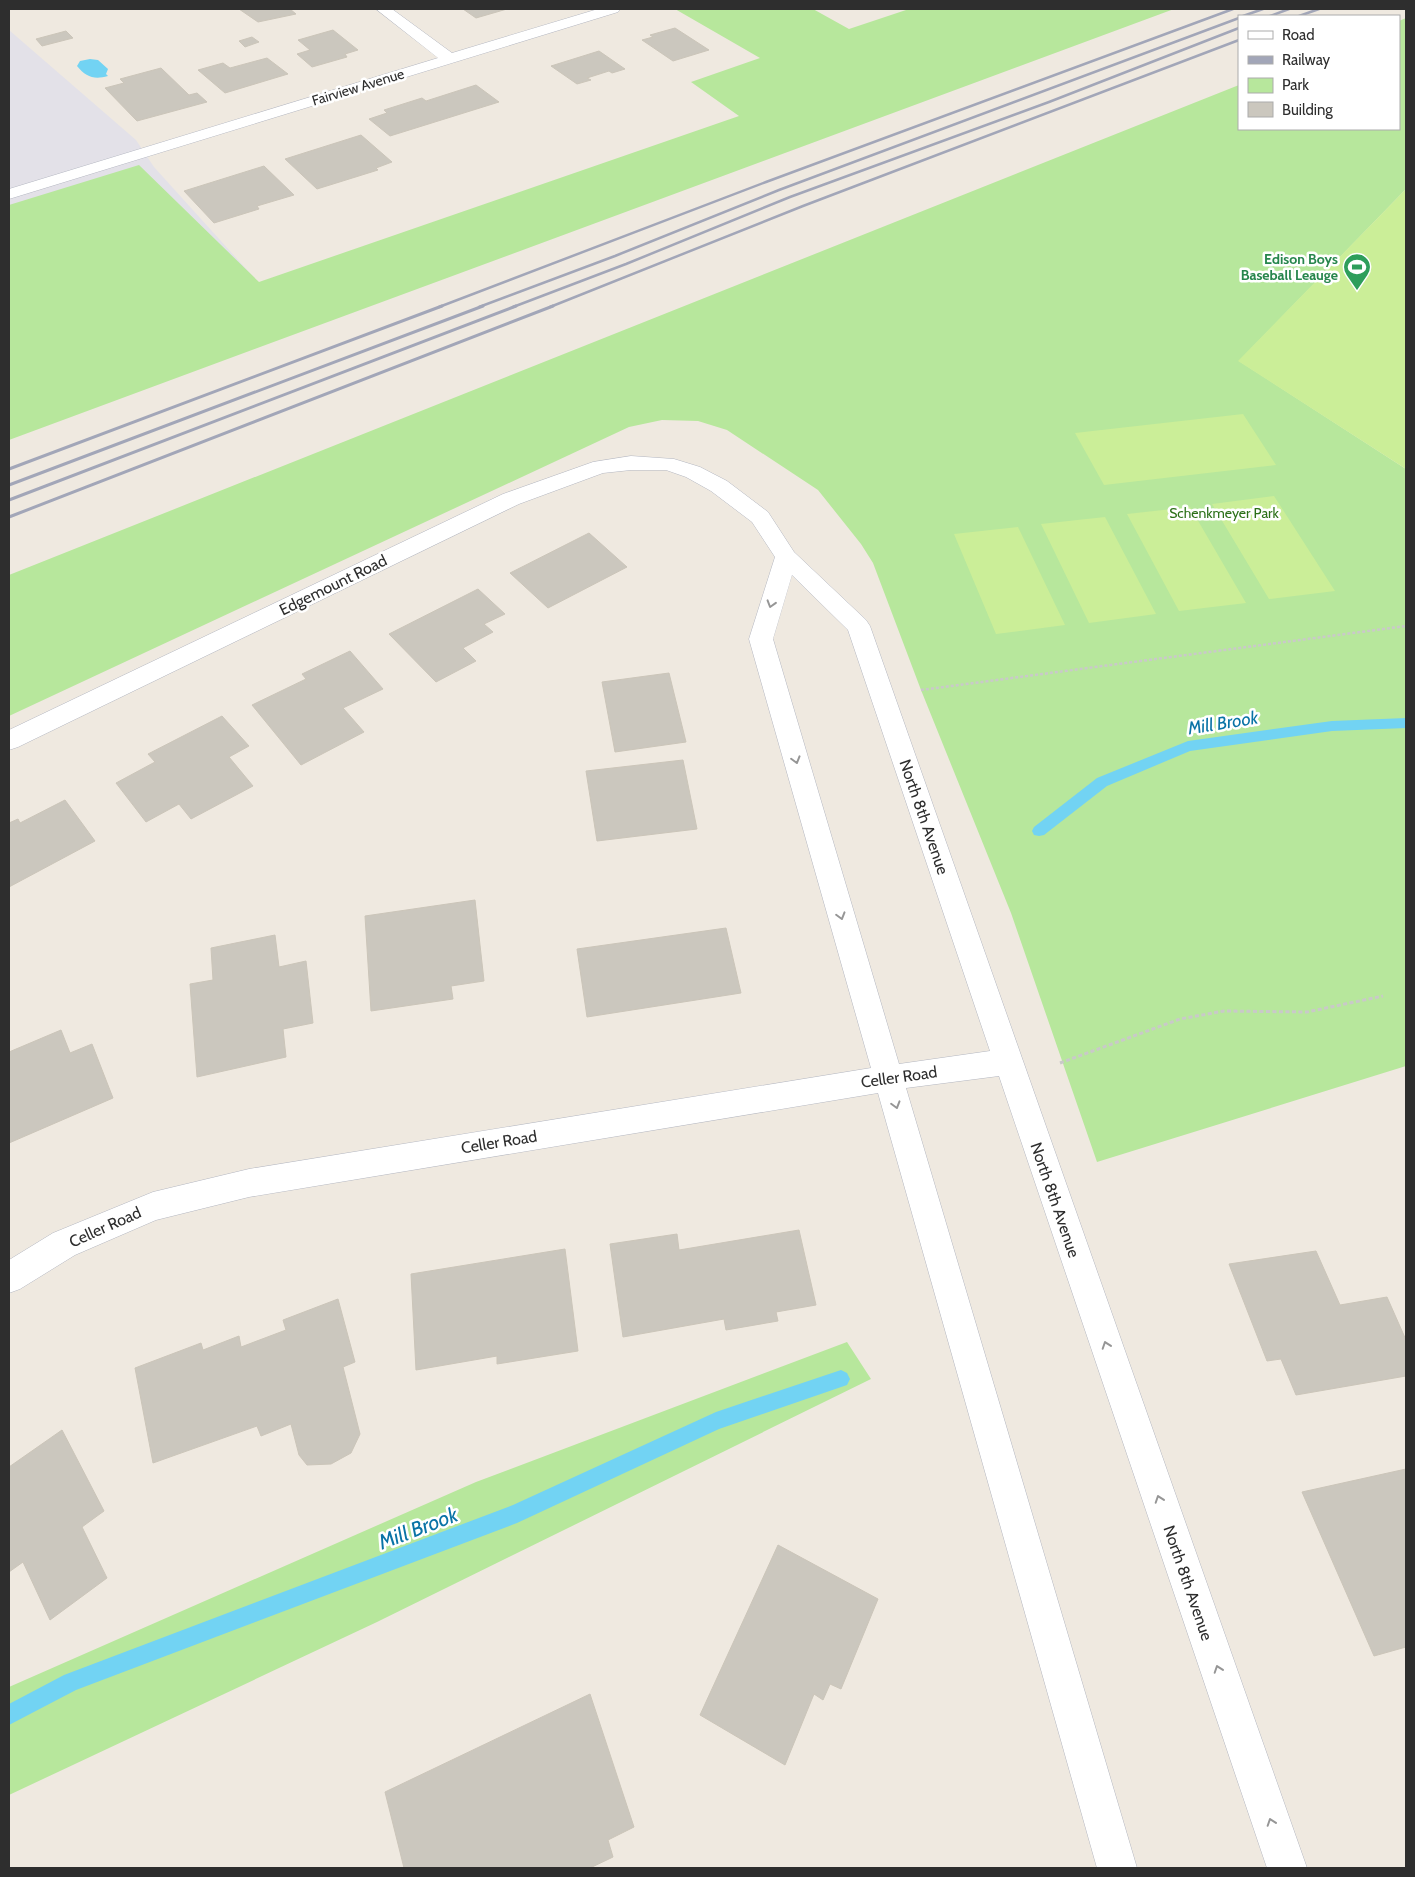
<svg xmlns="http://www.w3.org/2000/svg" width="1415" height="1877" viewBox="0 0 1415 1877" font-family="Cabin,sans-serif">
<style>
.industrial{fill:#e3e1e8}
.green{fill:#b7e79c}
.pitch{fill:#cbee98}
.water{fill:#72d3f3}
.lines{fill:none;stroke-linecap:round;stroke-linejoin:round}
.stream{fill:#72d3f3;fill-rule:evenodd}
.building{fill:#cbc7be;stroke:#cbc5b9}
.minor-casing{stroke:#b4b7c1;stroke-width:1}
.path-far1{stroke:#c9c9c9;stroke-width:2.5;stroke-dasharray:3 2;stroke-linecap:butt}
.path{stroke:#c9c9c9;stroke-width:3;stroke-dasharray:4 2.5;stroke-linecap:butt}
.minor{fill:#fff;fill-rule:evenodd}
.rail-far1{stroke:#a2a6b8;stroke-width:2.5}
.rail{stroke:#a2a6b8;stroke-width:3}
.oneway{stroke:#969696}
.labels{text-anchor:middle;dominant-baseline:central;stroke-width:5;stroke-linejoin:round;paint-order:stroke}
.far-street-label{font-size:14px;fill:#2e2e2e;stroke:#fff}
.far-leisure-label{font-size:14px;font-weight:bold;fill:#27864d;stroke:#fff;text-anchor:end}
.far-park-label{font-size:14px;fill:#2c7019;stroke:#fff}
.street-label{font-size:16px;fill:#2e2e2e;stroke:#fff}
.water-label{font-size:18px;font-style:italic;fill:#0973a6;stroke:#fff}
.near-water-label{font-size:21px;font-style:italic;fill:#0973a6;stroke:#fff}
</style>
<rect width="100%" height="100%" fill="#efe9e0"/>
<path class="industrial" d="M9 30 136 140 154 167 258 282 9 368Z"/>
<path class="green" d="M675 9H813L849 29 909 9H1174L9 440V205L139 165 259 282 739 116 691 82 760 58Z
M1406 18V189L1239 361 1406 469V1066L1097 1162 1011 913 921 690 873 563 861 544 818 490 727 430 698 421 662 420 629 427 9 716V575L1239 85V129H1399V21Z
M847 1342 871 1379 377 1622 9 1795V1687L476 1482Z"/>
<path class="pitch" d="M1406 189V469L1238 361Z
M1243 414 1276 465 1104 485 1075 433Z
M1274 496 1335 591 1269 599 1212 504Z
M1190 507 1246 603 1179 611 1127 514Z
M1105 517 1156 614 1089 623 1041 524Z
M1018 527 1065 625 996 634 954 534Z"/>
<path class="water" d="M90 59 98 60 108 69 106 74 108 76C94 80 86 77 77 66L80 61Z"/>
<g class="lines">
<path class="stream" d="M1406 718V728L1332 731 1190 751 1107 786 1044 835 1039 836 1034 835 1032 831 1034 827 1097 778 1188 741 1332 721Z
M841 1370 847 1373 850 1379 847 1385 719 1429 517 1523 76 1690 9 1725V1704L64 1675 513 1505 716 1412Z"/>
</g>
<path class="building" d="M239 9H290L296 14 258 22Z
M463 9H507L476 18Z
M675 28 709 50 673 61 642 40 653 37 650 35Z
M333 30 358 50 345 54 347 57 312 67 297 54 310 50 298 40Z
M66 31 73 38 42 46 36 39Z
M252 37 259 42 245 47 239 41Z
M599 51 625 69 612 73 609 71 587 78 591 80 577 84 551 66Z
M267 58 288 74 225 93 198 70 223 63 230 68Z
M161 68 189 95 197 93 207 102 137 121 105 88 124 83 120 79Z
M476 85 499 102 390 136 369 119 387 113 384 110 422 98 426 101Z
M361 135 392 162 376 168 378 170 317 189 285 159Z
M264 166 294 195 257 206 259 209 214 223 184 191Z
M589 533 627 567 548 608 510 573Z
M478 589 505 614 484 624 493 632 463 648 476 661 436 682 389 634Z
M350 651 383 689 343 708 364 732 301 765 252 705 306 679 302 674Z
M669 673 686 742 615 752 602 682Z
M222 716 249 746 229 757 253 786 191 819 179 804 146 822 116 783 155 762 148 754Z
M683 760 697 829 597 841 586 771Z
M65 800 95 841 9 887V823L18 819 20 823Z
M475 900 484 981 451 986 453 999 371 1011 365 916Z
M726 928 741 993 587 1017 577 949Z
M275 935 279 967 306 961 313 1023 283 1029 286 1057 197 1077 190 984 213 980 211 948Z
M61 1030 70 1053 92 1044 113 1098 9 1143V1052Z
M799 1230 816 1305 776 1312 778 1321 726 1330 724 1319 623 1337 610 1244 677 1234 679 1250Z
M565 1249 578 1351 497 1364V1356L416 1370 411 1274Z
M1316 1251 1340 1305 1387 1297 1406 1340V1376L1296 1395 1281 1359 1267 1361 1229 1264Z
M338 1299 355 1362 343 1367 360 1434 351 1453 331 1464 307 1465 299 1455 291 1424 261 1436 257 1426 153 1463 135 1368 201 1343 203 1350 239 1336 241 1347 286 1330 283 1320Z
M62 1430 104 1511 82 1527 107 1578 50 1620 23 1562 9 1572V1467Z
M1406 1469V1647L1374 1656 1302 1492Z
M778 1545 878 1599 841 1689 830 1684 823 1700 814 1694 785 1765 700 1715Z
M590 1694 634 1827 608 1840 613 1857 590 1868H404L385 1792Z"/>
<g class="lines">
<g class="minor-casing">
<path id="minor" d="M376 9H392L452 53 598 9H620L618 12 9 199V189L438 58Z
M631 456 674 459 700 467 727 481 768 512 794 552 866 620 870 626 1307 1868H1267L999 1076 906 1088 1137 1868H1097L878 1093 249 1197 156 1220 75 1255 20 1289 9 1293V1260L53 1233 153 1192 249 1169 871 1068 749 639 775 557 752 522 711 491 686 477 666 470H631L603 473 519 504 18 747 9 750V730L503 494 593 462ZM792 575 848 630 990 1051 899 1064 773 639Z"/>
</g>
<path class="path-far1" d="M921 690 1406 626"/>
<path class="path" d="M1060 1063 1180 1019 1224 1011 1307 1012 1383 996"/>
<use href="#minor" class="minor"/>
<path class="rail-far1" d="M1243 16 1263 9
M1270 16 1289 9
M1299 16 1319 9
M439 307 766 182 1233 9
M479 307 615 256 779 190 1239 18
M513 307 626 264 790 197 1049 102 1239 28
M550 307 803 206 1239 40"/>
<path class="rail" d="M9 469 442 306
M9 485 483 306
M9 500 516 306
M9 517 553 306"/>
</g>
<defs><path id="oneway-chevron" d="M-2-3.5L2.5 0L-2 3.5" fill="none" stroke-width="1.6" stroke-linecap="round" stroke-linejoin="round" transform="scale(1.25)"/></defs>
<g class="oneway">
<use href="#oneway-chevron" transform="translate(771 604) rotate(107)"/>
<use href="#oneway-chevron" transform="translate(796 760) rotate(74)"/>
<use href="#oneway-chevron" transform="translate(841 916) rotate(74)"/>
<use href="#oneway-chevron" transform="translate(896 1105) rotate(74)"/>
<use href="#oneway-chevron" transform="translate(1106 1345) rotate(-109)"/>
<use href="#oneway-chevron" transform="translate(1159 1499) rotate(-109)"/>
<use href="#oneway-chevron" transform="translate(1218 1669) rotate(-109)"/>
<use href="#oneway-chevron" transform="translate(1271 1822) rotate(-109)"/>
</g>
<defs>
<g id="stadium-pin" transform="scale(1.4375)"><path d="M0 17L-7.5 6A9.5 9.5 0 1 1 7.5 6Z" fill="#2e9e5b" stroke="#fff"/><path d="M0-5a6.5 5 0 1 0 0 10a6.5 5 0 1 0 0-10ZM-3.5-1.8h7v3.6h-7Z" fill="#fff"/></g>
</defs>
<g fill-rule="evenodd">
<use href="#stadium-pin" x="1357" y="267"/>
</g>
<g class="labels">
<g class="far-street-label">
<text transform="translate(358 87) rotate(-17)">Fairview Avenue</text>
</g>
<g class="far-leisure-label">
<text x="1338" y="259">Edison Boys<tspan x="1338" dy="16">Baseball Leauge</tspan></text>
</g>
<g class="far-park-label">
<text x="1224" y="513">Schenkmeyer Park</text>
</g>
<g class="street-label">
<text transform="translate(333 585) rotate(-26)">Edgemount Road</text>
<text transform="translate(924 817) rotate(71)">North 8th Avenue</text>
<text transform="translate(899 1077) rotate(-8)">Celler Road</text>
<text transform="translate(499 1142) rotate(-9)">Celler Road</text>
<text transform="translate(1055 1200) rotate(71)">North 8th Avenue</text>
<text transform="translate(105 1227) rotate(-24)">Celler Road</text>
<text transform="translate(1188 1583) rotate(71)">North 8th Avenue</text>
</g>
<g class="water-label">
<text transform="translate(1223 723) rotate(-9)">Mill Brook</text>
</g>
<g class="near-water-label">
<text transform="translate(418 1528) rotate(-21)">Mill Brook</text>
</g>
</g>
<rect width="1415" height="1877" fill="none" stroke="#2e2e2e" stroke-width="20"/>
<rect x="1238" y="15" width="162" height="115" fill="#ffffff" stroke="#ababab"/>
<rect x="1248" y="31" width="25" height="8" fill="#ffffff" stroke="#ababab"/>
<text x="1282" y="40" font-size="15" fill="#2e2e2e">Road</text>
<rect x="1248" y="56" width="25" height="8" fill="#a2a6b8" stroke="#ababab"/>
<text x="1282" y="65" font-size="15" fill="#2e2e2e">Railway</text>
<rect x="1248" y="78" width="25" height="15" fill="#b7e79c" stroke="#ababab"/>
<text x="1282" y="90" font-size="15" fill="#2e2e2e">Park</text>
<rect x="1248" y="102" width="25" height="15" fill="#cbc7be" stroke="#ababab"/>
<text x="1282" y="115" font-size="15" fill="#2e2e2e">Building</text>
</svg>
